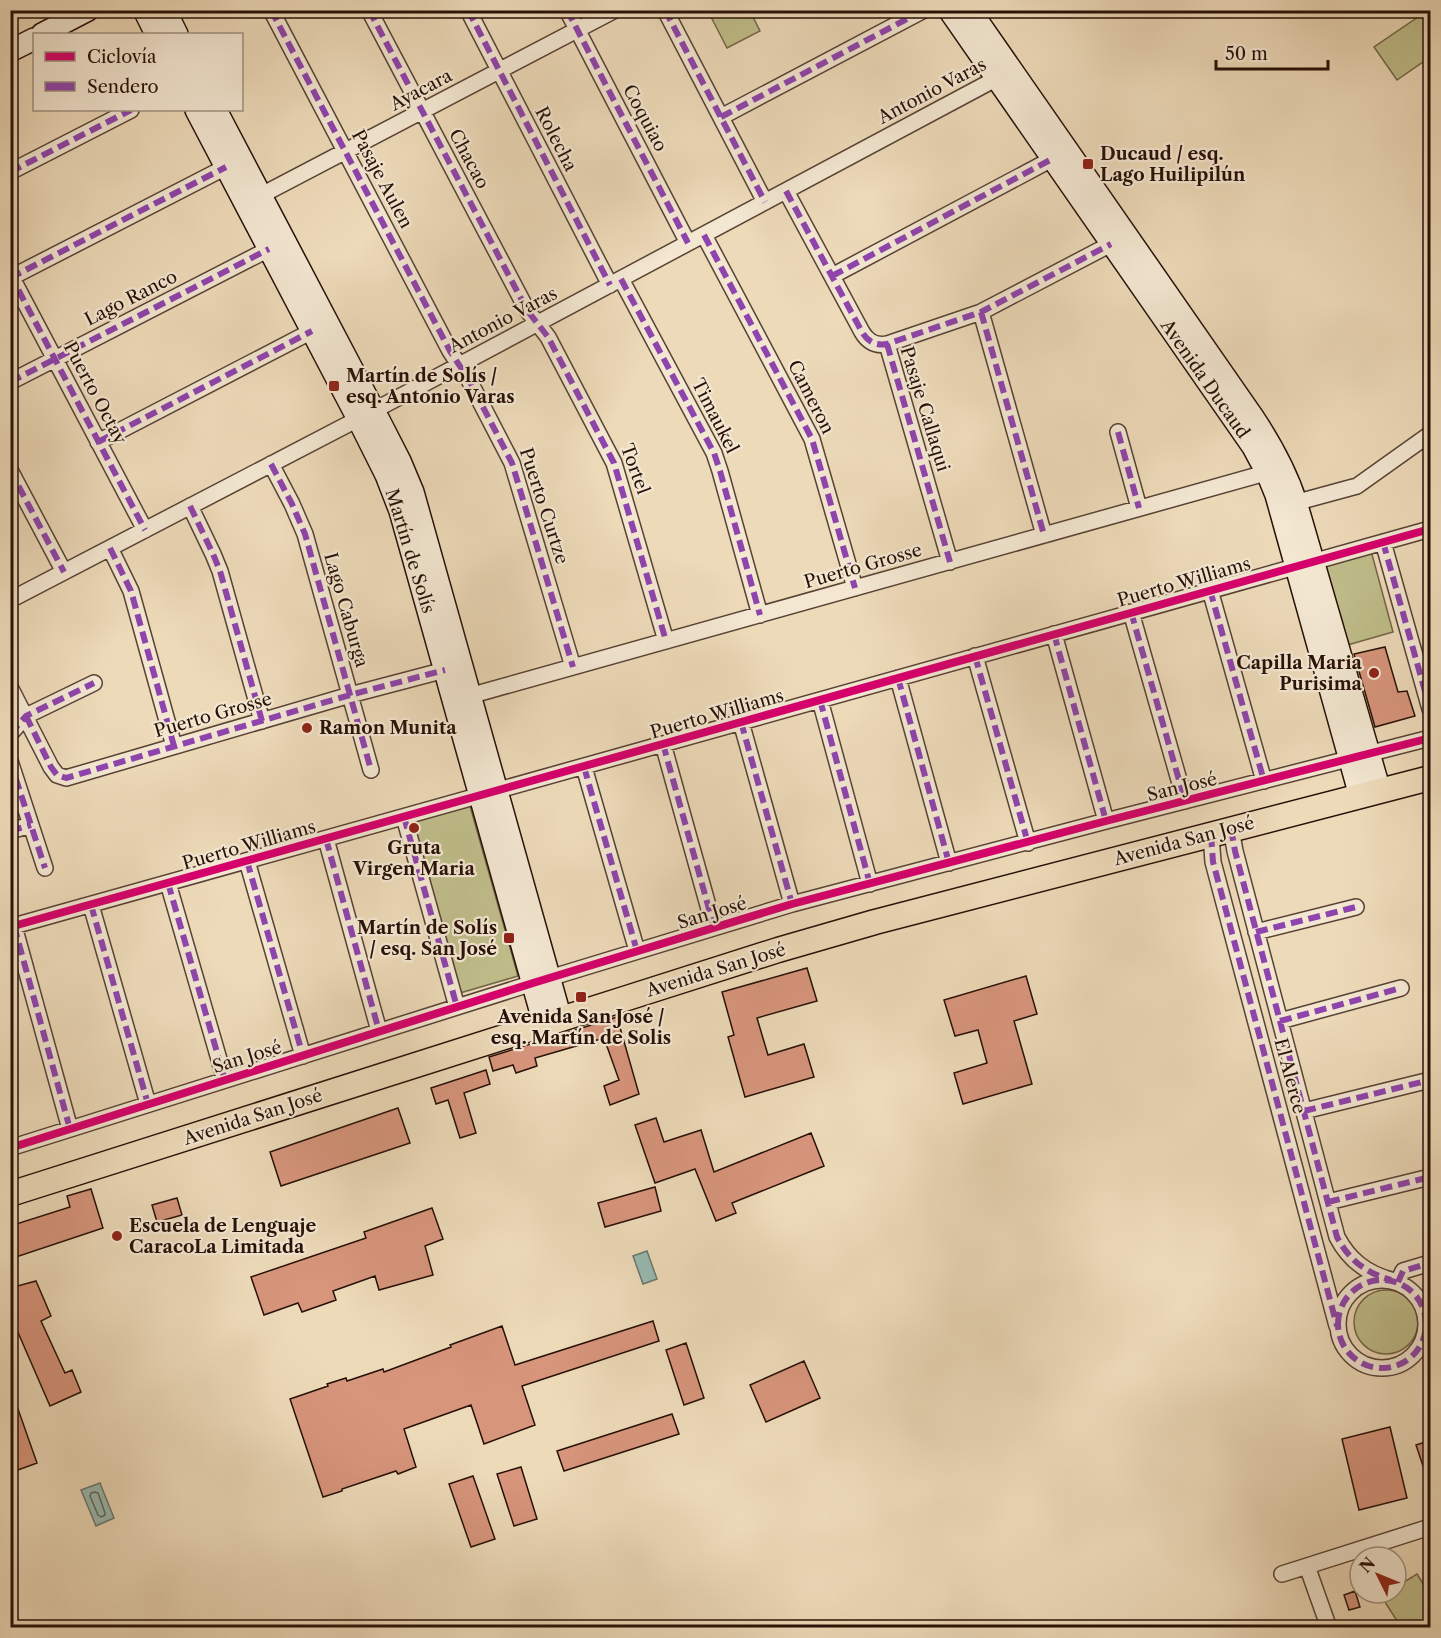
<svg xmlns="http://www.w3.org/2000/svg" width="1441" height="1638" viewBox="0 0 1441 1638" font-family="'Libre Caslon Text',serif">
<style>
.green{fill:#bfbd8a;stroke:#736648;stroke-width:1.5}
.water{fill:#99bab2;stroke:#6b766e;stroke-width:1.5}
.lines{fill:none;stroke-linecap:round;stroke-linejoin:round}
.shore{stroke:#60655c;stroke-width:1.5}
.building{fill:#d7957c;stroke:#271007;stroke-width:1.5}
.street-casing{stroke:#584234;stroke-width:18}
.secondary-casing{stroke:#271007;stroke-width:24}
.primary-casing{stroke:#271007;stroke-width:27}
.street{stroke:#f3e7d2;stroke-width:15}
.secondary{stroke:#f3e7d2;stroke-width:21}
.primary{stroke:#eddab9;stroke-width:24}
.quiet{stroke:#8e44ad;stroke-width:6;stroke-dasharray:12 6;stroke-linecap:butt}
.cycleway-casing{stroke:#f3e7d2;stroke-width:11}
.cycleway{stroke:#d6006c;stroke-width:8}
.poi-dot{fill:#8f2418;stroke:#f3e7d2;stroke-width:2}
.labels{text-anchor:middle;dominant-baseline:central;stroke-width:4.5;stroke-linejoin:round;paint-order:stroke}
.street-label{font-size:18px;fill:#271007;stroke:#f3e7d2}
.poi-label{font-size:18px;font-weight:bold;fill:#271007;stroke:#f3e7d2;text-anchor:start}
</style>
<rect width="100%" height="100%" fill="#eddab9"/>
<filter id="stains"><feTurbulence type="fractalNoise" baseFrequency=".00333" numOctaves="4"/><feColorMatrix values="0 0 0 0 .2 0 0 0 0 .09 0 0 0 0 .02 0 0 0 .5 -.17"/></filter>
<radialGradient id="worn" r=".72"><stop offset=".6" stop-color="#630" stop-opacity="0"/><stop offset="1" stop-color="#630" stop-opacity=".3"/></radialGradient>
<path class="green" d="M708 11H750L760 31 727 48Z
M1427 11H1430V57L1397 80 1374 47Z
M1370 547 1393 632 1344 646 1322 561Z
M470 806 518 976 460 993 411 823Z
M1354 1322a32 32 0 1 1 64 0a32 32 0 1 1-64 0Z
M1417 1574 1430 1595V1627H1401L1381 1596 1386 1593H1396V1587Z"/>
<path class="water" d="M647 1251 657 1279 643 1284 633 1256Z
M100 1483 114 1518 96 1526 81 1490Z"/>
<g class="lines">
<path class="shore" d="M95 1492 98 1493 105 1513V1515L101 1517 98 1515 90 1496 91 1493Z"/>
</g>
<path class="building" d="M1385 647 1398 692 1407 691 1415 716 1375 727 1354 654Z
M807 968 817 1001 757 1018 768 1055 804 1044 814 1077 745 1097 728 1037 734 1035 722 992Z
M1026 976 1037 1014 1014 1021 1032 1084 963 1104 954 1073 987 1063 978 1030 955 1036 944 1000Z
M617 1017 639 1094 610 1105 604 1086 619 1080 604 1038 535 1058 537 1066 516 1073 513 1065 493 1071 489 1057Z
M486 1070 490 1084 464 1093 476 1133 460 1138 448 1100 436 1104 431 1088Z
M398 1108 410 1143 281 1186 270 1152Z
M656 1118 664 1142 701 1130 714 1172 811 1133 824 1166 732 1203 736 1213 716 1221 695 1169 655 1183 635 1125Z
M655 1187 661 1211 605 1227 598 1203Z
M91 1189 103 1228 10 1259V1226L70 1207 67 1196Z
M177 1198 182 1215 157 1222 152 1205Z
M432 1208 443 1239 425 1246 433 1275 379 1290 375 1276 333 1291 336 1300 302 1312 298 1303 264 1315 251 1277 366 1238 364 1232Z
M36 1281 51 1316 41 1321 65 1373 72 1370 81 1392 50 1406 10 1314V1288Z
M653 1321 659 1341 522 1386 535 1425 484 1444 471 1405 404 1429 416 1467 398 1474 396 1471 342 1489V1491L323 1497 290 1399 328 1386 327 1384 346 1378 347 1381 383 1369 384 1372 451 1347 450 1345 502 1326 515 1365Z
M686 1343 704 1398 684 1405 666 1350Z
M804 1361 820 1398 766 1422 750 1385Z
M12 1392 37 1463 10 1473V1393Z
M672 1414 679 1434 564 1471 557 1451Z
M1390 1427 1407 1498 1359 1510 1342 1439Z
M1431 1440V1481H1428L1416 1445Z
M521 1467 537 1519 514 1526 497 1474Z
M473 1476 495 1539 471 1547 449 1484Z
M1355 1591 1360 1607 1349 1610 1344 1595Z"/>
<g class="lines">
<g class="street-casing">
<path id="street" d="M271 10 450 351 469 380 512 463 573 667
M369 10 527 310 548 337 614 463 666 641
M468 10 610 285
M567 10 688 243
M665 10 765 202
M721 117 924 10
M10 172 131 110
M786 191 862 332C868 342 876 346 887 344L981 312 1111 244
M254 199 615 10
M704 235 812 439 855 588
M10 274 145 530
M832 276 1052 159
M10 278 226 167
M621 279 714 453 720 471 760 615
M981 312 1044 535
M887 344 950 562
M10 382 269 249
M1118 432 1139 508
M98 442 312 331
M271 464 292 504 305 534 371 770
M10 470 64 572
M1287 505 1357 486 1430 434
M190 506 213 554 220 571 262 721
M1383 542 1430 709
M110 548 131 591 174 746
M1210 590 1264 781
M10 600 358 419 1003 75
M1131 612 1185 801
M1054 634 1106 821
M975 656 1028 843
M898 678 949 863
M10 687 51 767 57 775 66 778 350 695 445 670
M462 698 1276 470
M820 700 870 884
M741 722 792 904
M10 734 26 716 94 683
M663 744 714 927
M10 761 45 868
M584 767 637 951
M404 817 457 1007
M1231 829 1235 851 1337 1237C1349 1260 1366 1273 1391 1280
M10 831 31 825
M1211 835 1213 862 1337 1326
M326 839 379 1031
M247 861 303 1056
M168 883 225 1080
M91 905 148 1104
M14 926 70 1129
M10 927 1430 529
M1256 932 1356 907
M1280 1021 1401 988
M1304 1111 1430 1080
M10 1148 533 983 792 904 1106 821 1430 738
M1328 1202 1430 1177
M1338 1324a44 44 0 1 1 88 0a44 44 0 1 1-88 0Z
M1398 1282 1403 1271 1430 1263
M1307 1566 1329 1628
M1282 1574 1430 1527"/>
</g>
<g class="secondary-casing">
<path id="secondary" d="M144 10 156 34
M165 10 177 34
M949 10 1253 447 1267 473 1276 495 1360 796
M970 10 1253 417C1271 444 1286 471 1296 502L1380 791
M42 34 88 10
M10 51 34 39
M196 110 358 419 386 475 400 511 544 1024
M216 110 380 422 400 461 413 492 561 1019"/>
</g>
<g class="primary-casing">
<path id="primary" d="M10 1194 624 999 778 950 875 922 1430 778"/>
</g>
<use href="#street" class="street"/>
<use href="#secondary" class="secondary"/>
<use href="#primary" class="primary"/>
<path class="quiet" d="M271 10 450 351 469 380 512 463 573 667
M369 10 527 310 548 337 614 463 666 641
M468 10 610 285
M567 10 688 243
M665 10 765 202
M721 117 924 10
M10 172 131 110
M786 191 862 332C868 342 876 346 887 344L981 312 1111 244
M704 235 812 439 855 588
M10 274 145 530
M832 276 1052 159
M10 278 226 167
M621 279 714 453 720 471 760 615
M981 312 1044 535
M887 344 950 562
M10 382 269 249
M1118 432 1139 508
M98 442 312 331
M271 464 292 504 305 534 371 770
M10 470 64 572
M190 506 213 554 220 571 262 721
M1383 542 1430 709
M110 548 131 591 174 746
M1210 590 1264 781
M1131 612 1185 801
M1054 634 1106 821
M975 656 1028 843
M898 678 949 863
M820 700 870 884
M26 716 51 767 57 775 66 778 350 695 445 670
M741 722 792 904
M10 734 26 716 94 683
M663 744 714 927
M10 761 45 868
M584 767 637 951
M404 817 457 1007
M1231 829 1235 851 1337 1237C1349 1260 1366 1273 1391 1280
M10 831 31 825
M1211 835 1213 862 1337 1326
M326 839 379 1031
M247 861 303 1056
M168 883 225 1080
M91 905 148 1104
M14 926 70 1129
M1256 932 1356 907
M1280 1021 1401 988
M1304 1111 1430 1080
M1328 1202 1430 1177
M1338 1324a44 44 0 1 1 88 0a44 44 0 1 1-88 0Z
M1398 1282 1403 1271 1430 1263"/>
<g class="cycleway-casing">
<path id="cycleway" d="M10 927 1430 529
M10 1148 533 983 792 904 1106 821 1430 738"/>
</g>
<use href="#cycleway" class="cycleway"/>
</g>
<g class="poi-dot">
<rect x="1082" y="158" width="12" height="12" rx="3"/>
<rect x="328" y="380" width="12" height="12" rx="3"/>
<circle cx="1374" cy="673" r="6"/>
<circle cx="307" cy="728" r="6"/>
<circle cx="414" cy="828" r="6"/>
<rect x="503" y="932" width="12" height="12" rx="3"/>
<rect x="575" y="991" width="12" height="12" rx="3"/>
<circle cx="117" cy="1236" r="6"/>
</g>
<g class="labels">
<g class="street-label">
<text transform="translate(421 90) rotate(-28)">Ayacara</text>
<text transform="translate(932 91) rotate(-28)">Antonio Varas</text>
<text transform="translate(645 118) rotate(62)">Coquiao</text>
<text transform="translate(556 139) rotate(63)">Rolecha</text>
<text transform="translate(469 159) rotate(62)">Chacao</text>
<text transform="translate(382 179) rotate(62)">Pasaje Aulen</text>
<text transform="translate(131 298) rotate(-27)">Lago Ranco</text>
<text transform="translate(503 320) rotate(-28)">Antonio Varas</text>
<text transform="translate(1205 379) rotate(55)">Avenida Ducaud</text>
<text transform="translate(95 393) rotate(62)">Puerto Octay</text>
<text transform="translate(811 397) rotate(63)">Cameron</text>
<text transform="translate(925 409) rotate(73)">Pasaje Callaqui</text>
<text transform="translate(715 416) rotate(63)">Timaukel</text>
<text transform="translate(635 469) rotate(70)">Tortel</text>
<text transform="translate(544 506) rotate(72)">Puerto Curtze</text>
<text transform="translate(410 551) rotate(73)">Martín de Solís</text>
<text transform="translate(863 566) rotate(-16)">Puerto Grosse</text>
<text transform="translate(1184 582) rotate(-16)">Puerto Williams</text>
<text transform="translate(346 610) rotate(74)">Lago Caburga</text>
<text transform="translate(717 714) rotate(-16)">Puerto Williams</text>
<text transform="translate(213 715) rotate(-16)">Puerto Grosse</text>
<text transform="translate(1182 787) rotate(-14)">San José</text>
<text transform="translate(1184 841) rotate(-15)">Avenida San José</text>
<text transform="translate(249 845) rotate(-16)">Puerto Williams</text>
<text transform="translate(712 913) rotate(-17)">San José</text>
<text transform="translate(716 970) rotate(-17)">Avenida San José</text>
<text transform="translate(247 1057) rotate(-17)">San José</text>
<text transform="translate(1290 1076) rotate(75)">El Alerce</text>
<text transform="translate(253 1117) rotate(-18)">Avenida San José</text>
</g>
<g class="poi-label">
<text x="1100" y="154">Ducaud / esq.<tspan x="1100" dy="21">Lago Huilipilún</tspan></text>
<text x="346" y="376">Martín de Solís /<tspan x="346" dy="21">esq. Antonio Varas</tspan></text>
<text x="1362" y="663" text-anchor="end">Capilla Maria<tspan x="1362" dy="21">Purisima</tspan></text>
<text x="319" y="728">Ramon Munita</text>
<text x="414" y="848" text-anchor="middle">Gruta<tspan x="414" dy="21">Virgen Maria</tspan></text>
<text x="497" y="928" text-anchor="end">Martín de Solís<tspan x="497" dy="21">/ esq. San José</tspan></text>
<text x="581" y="1017" text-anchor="middle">Avenida San José /<tspan x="581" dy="21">esq. Martín de Solis</tspan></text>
<text x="129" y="1226">Escuela de Lenguaje<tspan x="129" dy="21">CaracoLa Limitada</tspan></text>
</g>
</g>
<rect width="1441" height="1638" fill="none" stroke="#eddab9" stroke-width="36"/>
<rect x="12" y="12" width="1417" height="1614" fill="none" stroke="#271007" stroke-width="3"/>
<rect x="18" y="18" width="1405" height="1602" fill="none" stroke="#271007" stroke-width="1.5"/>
<rect x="33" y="33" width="210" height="78" fill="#f3e7d2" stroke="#a19181" stroke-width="1.5"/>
<rect x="45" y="52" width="30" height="9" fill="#d6006c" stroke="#a19181" stroke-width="1.5"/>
<text x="87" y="63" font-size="18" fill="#271007">Ciclovía</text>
<rect x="45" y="82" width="30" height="9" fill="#8e44ad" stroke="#a19181" stroke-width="1.5"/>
<text x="87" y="93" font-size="18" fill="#271007">Sendero</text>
<g transform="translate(1378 1575) rotate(313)"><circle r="28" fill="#f3e7d2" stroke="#a19181" stroke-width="1.5"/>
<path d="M0-4.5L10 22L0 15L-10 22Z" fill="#8f2418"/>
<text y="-9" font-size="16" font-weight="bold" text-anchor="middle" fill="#271007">N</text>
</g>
<path d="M1216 60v9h112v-9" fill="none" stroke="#271007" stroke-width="3"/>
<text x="1225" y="60" font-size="18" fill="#271007" stroke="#f3e7d2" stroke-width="4.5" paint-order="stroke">50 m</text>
<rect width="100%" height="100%" filter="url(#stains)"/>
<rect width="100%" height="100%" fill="url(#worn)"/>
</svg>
